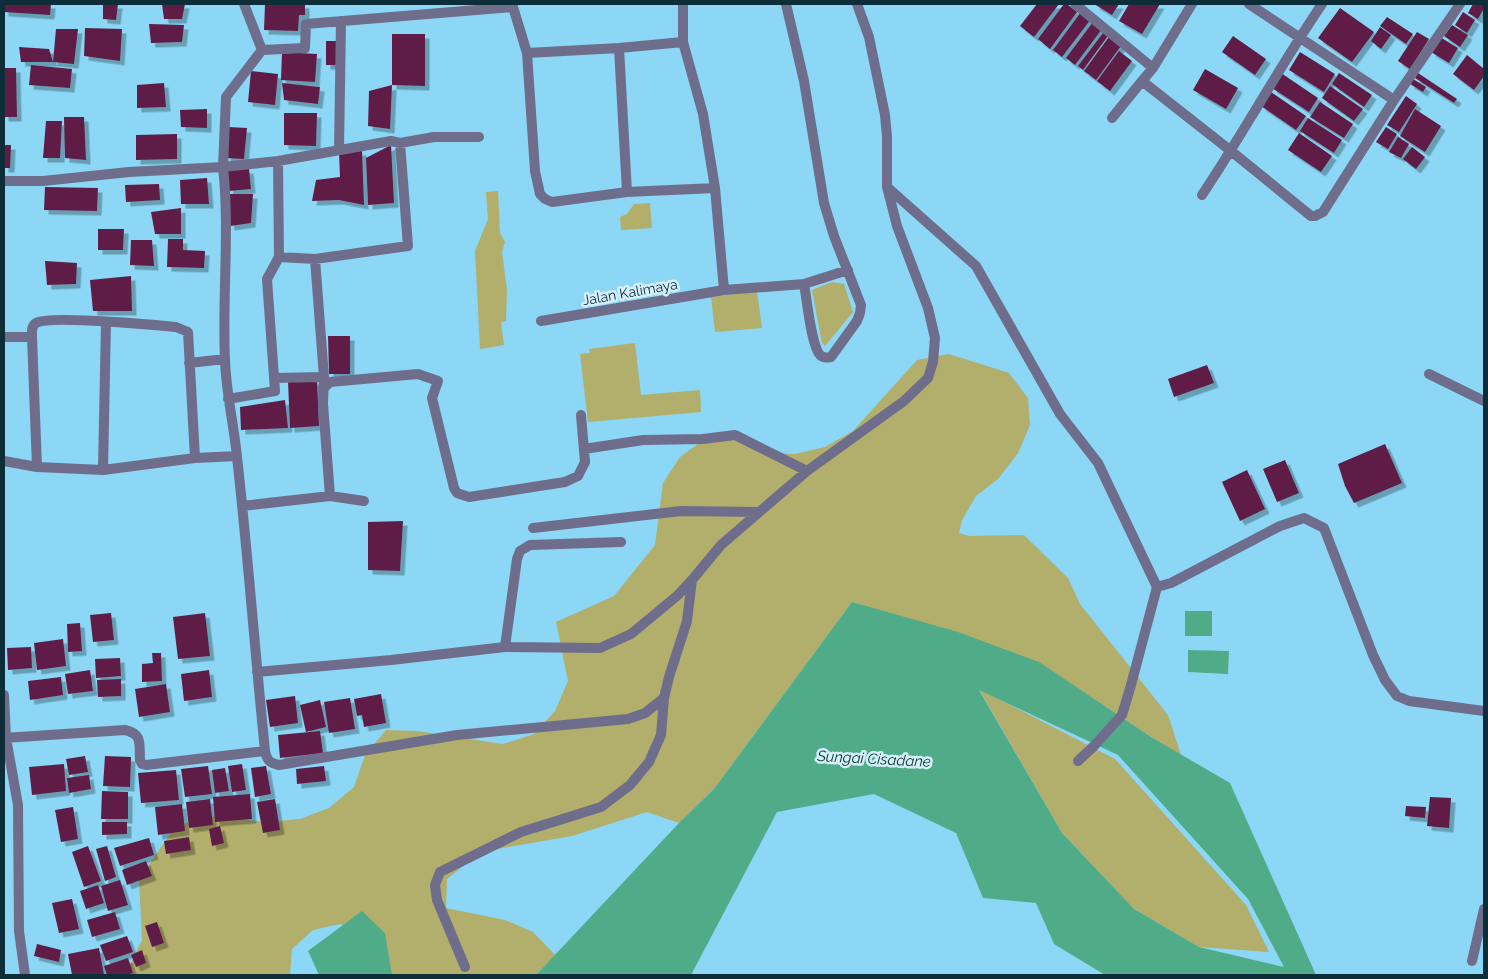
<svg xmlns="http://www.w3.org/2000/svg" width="1488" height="979" viewBox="0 0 1488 979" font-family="Raleway,sans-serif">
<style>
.green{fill:#b2ae6c}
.water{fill:#50ac88;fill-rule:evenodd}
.building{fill:#5e1f46;filter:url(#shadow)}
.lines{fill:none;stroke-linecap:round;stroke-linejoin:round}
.lane{stroke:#6e6e8c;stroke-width:10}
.street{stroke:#6e6e8c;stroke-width:10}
.labels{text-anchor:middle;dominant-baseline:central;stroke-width:5;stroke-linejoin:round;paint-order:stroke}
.street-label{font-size:14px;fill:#0d2d39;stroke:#d4f0fd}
.water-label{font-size:15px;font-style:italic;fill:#0b3527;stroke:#d4f0fd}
</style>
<defs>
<filter id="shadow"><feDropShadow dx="4.5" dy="4.5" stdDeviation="0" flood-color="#0004"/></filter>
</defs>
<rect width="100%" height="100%" fill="#8bd7f5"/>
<path class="green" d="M498 191 500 233 505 242 502 252 507 290 506 321 501 322 504 345 480 349 475 251 488 219 486 192Z
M650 203 652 228 621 230 620 217 627 214 634 204Z
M832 282 844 284 853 312 825 346 822 343 812 290Z
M757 291 762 328 715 332 711 297Z
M635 343 641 395 700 390 701 412 588 422 580 354 590 353 589 349Z
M949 354 1009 373 1028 398 1030 425 1018 453 998 479 976 496 962 520 959 533 969 536 1024 535 1068 578 1080 604 1168 715 1181 755 1151 737 1038 662 852 602 714 789 679 823 647 812 572 836 497 849 468 862 447 879 446 908 505 920 533 932 555 955 536 975H387L389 954 366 934 340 924 313 930 292 949 290 975H107L129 967 142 940 139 879 175 827 206 816 267 822 300 819 329 808 354 787 365 755 386 730 417 731 503 744 534 734 555 711 568 681 556 622 614 596 655 545 663 483 680 457 706 438 738 436 765 453 795 454 825 447 853 431 917 360Z
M979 689 1115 759 1246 905 1269 952 1199 947 1134 909 1062 833Z"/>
<path class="water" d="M852 602 958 632 1039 662 1151 737 1230 783 1316 975H1105L1054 944 1036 903 983 898 956 833 874 794 777 812 691 975H536L679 823 714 789ZM979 690 1118 755 1248 899 1284 967 1199 947 1134 909 1062 833Z
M1185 611H1212V636H1185Z
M1188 650 1229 651 1228 674 1188 672Z
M362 911 385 933 392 975H319L308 951Z"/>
<path class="building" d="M4 4H51L50 15 4 12Z
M103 4H118L116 20 103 19Z
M162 4H185L182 19H164Z
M265 4H305V15H299L298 31 264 30Z
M1037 4H1059L1034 37 1020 26Z
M1064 4H1067L1077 12 1050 49 1038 39Z
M1094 4H1119L1112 15Z
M1129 4H1160L1142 34 1119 21Z
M1473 4H1484V8L1478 19 1468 13Z
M1340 8 1374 32 1352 62 1318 38Z
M1081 12 1091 19 1062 57 1053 50Z
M1463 12 1475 20 1467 33 1455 25Z
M1387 17 1413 34 1406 44 1380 26Z
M1093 22 1102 29 1075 65 1066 58Z
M149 24 184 25 182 42 151 43Z
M1452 25 1468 35 1460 47 1444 36Z
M1380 27 1391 35 1381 49 1371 41Z
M85 28 122 29 120 61 84 56Z
M56 29H78L74 64 53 62H21L19 47 49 49 53 62Z
M1417 32 1429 39 1410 69 1398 61Z
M1103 33 1108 36 1083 70 1078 66Z
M392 34H425V86L392 85 390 129 368 126 369 91 392 85Z
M1233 36 1266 59 1255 75 1222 52Z
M1109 37 1121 46 1096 80 1084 71Z
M1440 37 1458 48 1449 63 1431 52Z
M326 41H338V65H326Z
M1119 51 1132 61 1110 91 1097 81Z
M282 52 317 54 315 82 281 80Z
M1300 52 1335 74 1324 92 1289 70Z
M1467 55 1484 69V76L1474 90 1453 74Z
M31 65 72 69 70 88 29 85Z
M4 68H16L17 117H4Z
M1205 69 1238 88 1226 109 1193 90Z
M251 71 278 74 275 105 248 102Z
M1281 73 1318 98 1309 112 1272 88Z
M1339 73 1372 95 1364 107 1332 84Z
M1418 73 1457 99 1454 103 1415 78Z
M1413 79 1426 87 1423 92 1410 84Z
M164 83 166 107 137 108V85Z
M282 83 320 87 318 104 284 100Z
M1330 86 1363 109 1354 121 1322 98Z
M1271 92 1306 116 1296 130 1261 106Z
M1406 96 1417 104 1399 132 1387 125Z
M1320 102 1353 124 1344 138 1310 117Z
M207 109V128L181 127 180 110Z
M1415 109 1441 126 1425 152 1400 136Z
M284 113H317L316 146 284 145Z
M64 117H84L86 160 65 158Z
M1308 118 1342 140 1334 153 1300 131Z
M46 121H62L60 158H43Z
M229 127 247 128 244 159 226 158Z
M1386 127 1397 134 1388 149 1376 142Z
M1299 133 1332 156 1321 172 1288 150Z
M177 134V159L136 160V135Z
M1398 137 1409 144 1401 158 1389 152Z
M4 145H11L10 168H4Z
M391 145 394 203 368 205 366 158Z
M1412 147 1425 157 1416 169 1403 159Z
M362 151 364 205 339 200 312 201 316 180 340 177 339 152Z
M249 169 251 189 229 191 227 170Z
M207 178 209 204H181L180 180Z
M159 184 160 200 126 202 125 185Z
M45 187 98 188 97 211 44 210Z
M227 194H253L251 223 230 226Z
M181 208V234H155L151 212Z
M98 229H124L123 250H98Z
M168 239H183V250L205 251 204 268 167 267Z
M131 240H152L154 266 130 265Z
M45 261 77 263 76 284 47 285Z
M131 276 132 311H93L90 280Z
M328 336H350V374H329Z
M1207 365 1214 383 1174 397 1168 379Z
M317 380 319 426 290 428 288 381Z
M285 400 288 428 241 430 240 407Z
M1385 444 1402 483 1354 503 1345 486 1338 464Z
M1285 460 1299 493 1277 502 1263 469Z
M1247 470 1265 509 1240 521 1222 482Z
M403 521 400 571 368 570V522Z
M111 613 114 640 93 642 90 615Z
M205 613 210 656 178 659 173 617Z
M80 623 82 651 68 652 67 624Z
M63 639 66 666 37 670 34 643Z
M31 647 32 668 8 670 7 648Z
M152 653H161L162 681 142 682V664L153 663Z
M120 658 121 676 96 678 95 659Z
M90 670 93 691 68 694 65 674Z
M209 670 212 697 184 701 181 674Z
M61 677 63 695 30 700 28 681Z
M121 679V696L98 697 97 680Z
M166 684 170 712 139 717 135 689Z
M381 694 386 723 364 727 362 715 357 716 354 699Z
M295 696 298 723 270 727 266 700Z
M350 698 355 729 329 733 324 702Z
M320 700 326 727 306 732 300 705Z
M320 731 323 753 280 758 278 735Z
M85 756 88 772 69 775 66 759Z
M105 756 131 757 130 787 103 786Z
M64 764 66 791 32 795 29 767Z
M242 764 246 790 232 792 228 766Z
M208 766 212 794 185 797 181 769Z
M266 766 271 794 255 797 251 768Z
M324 766 326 781 297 784 296 769Z
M225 768 229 791 215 793 212 770Z
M176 770 179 800 141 803 138 773Z
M89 775 91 789 69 793 67 778Z
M102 791 128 792V819H101Z
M250 794 252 819 215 822 213 797Z
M1430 797 1451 798 1449 828 1427 826Z
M210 799 213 825 189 828 186 802Z
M275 799 280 830 263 833 257 802Z
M182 804 185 831 158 835 155 807Z
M1406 806 1426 807 1425 818 1405 816Z
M73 807 78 839 61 842 55 810Z
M102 822H127V834L102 835Z
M220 826 224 843 212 846 209 829Z
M189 837 191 850 166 854 164 841Z
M149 838 154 855 120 866 114 848Z
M88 846 101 881 84 887 72 852Z
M107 846 116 877 105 881 96 849Z
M146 861 152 876 127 885 122 870Z
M120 880 128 905 108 911 101 886Z
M98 885 104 903 86 909 80 891Z
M72 899 79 929 59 933 52 903Z
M115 912 120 929 92 937 87 920Z
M157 922 164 943 152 947 145 926Z
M127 936 133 952 106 961 100 945Z
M37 944 61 950 59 962 34 956Z
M99 948 104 975H72L68 954Z
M142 950 146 963 136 967 131 955Z
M128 958 133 973 125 975H107L104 966Z"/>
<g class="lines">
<path class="lane" d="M1429 374 1484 401
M1078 761 1094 746 1122 715 1131 685 1157 587"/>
<path class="street" d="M244 4 262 50 226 97 223 167 278 161 391 141 400 143 434 137H479
M513 4V7L527 53 535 171 540 194 545 199 552 202 627 192 715 188
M683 4V42L703 114 715 188 724 290
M786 4 804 81 824 203 834 236 861 305 860 313 857 321 831 357C826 358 823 358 820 355 811 345 807 299 804 284L848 270
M1075 4 1153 68
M1192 4 1153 68 1142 81 1231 151 1311 216H1315L1323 212 1394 100 1460 4
M1249 4 1394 100
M619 48 627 192
M262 50 305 48 306 24 513 7
M527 53 619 48 683 42
M1112 118 1142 81
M339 150 341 21
M278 161 279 257
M4 181H43L129 172 223 167C230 231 222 295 225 360 226 393 234 425 237 457 248 555 255 653 265 751 267 760 269 763 279 765L457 735 628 719 645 713 664 698 669 677 687 621 692 580
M887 187 976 266 1060 414 1098 463 1157 587 1171 583 1280 526 1304 518 1324 528 1373 655 1385 680 1397 696 1409 701 1484 711
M1202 195C1244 132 1280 66 1322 4
M315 259 324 377
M541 321 724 290 804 284
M4 337H32C32 332 31 326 36 323 49 315 154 325 176 327L188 332 195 458
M32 337 37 467
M189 363 225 359
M274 378 324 377 323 404 330 496
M324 388 330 382 418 374 438 381 432 398 454 488 457 493 469 497 565 482 578 476 585 462 581 415
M228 399 275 391 267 279 279 257 315 259 408 246 400 143
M584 449 643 440 703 439 735 435 807 471
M4 461 37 467 103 470 195 458 237 456
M103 470 106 322
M242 506 330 496 364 501
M533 528 681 511 759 512
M505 647 517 559 520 551 530 545 621 542
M257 672 391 660 505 647 600 648 631 634 678 595 692 580 721 545 807 471 904 401 928 378 933 362 935 338 928 308 897 226 887 187V137L885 115 869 37 857 4
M4 695 6 738 18 805 19 931 25 975
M4 738 125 730C143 734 139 744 140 760L142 764 146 765 265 751
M1472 961 1484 909
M465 967 437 900 435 885 440 872 521 832 601 807 630 785 649 762 661 735 664 698"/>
</g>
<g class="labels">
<g class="street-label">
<text transform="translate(630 292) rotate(-10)">Jalan Kalimaya</text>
</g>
<g class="water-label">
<text transform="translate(874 759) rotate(3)">Sungai Cisadane</text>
</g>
</g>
<rect width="1488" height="979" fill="none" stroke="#0d2d39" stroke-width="10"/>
</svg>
